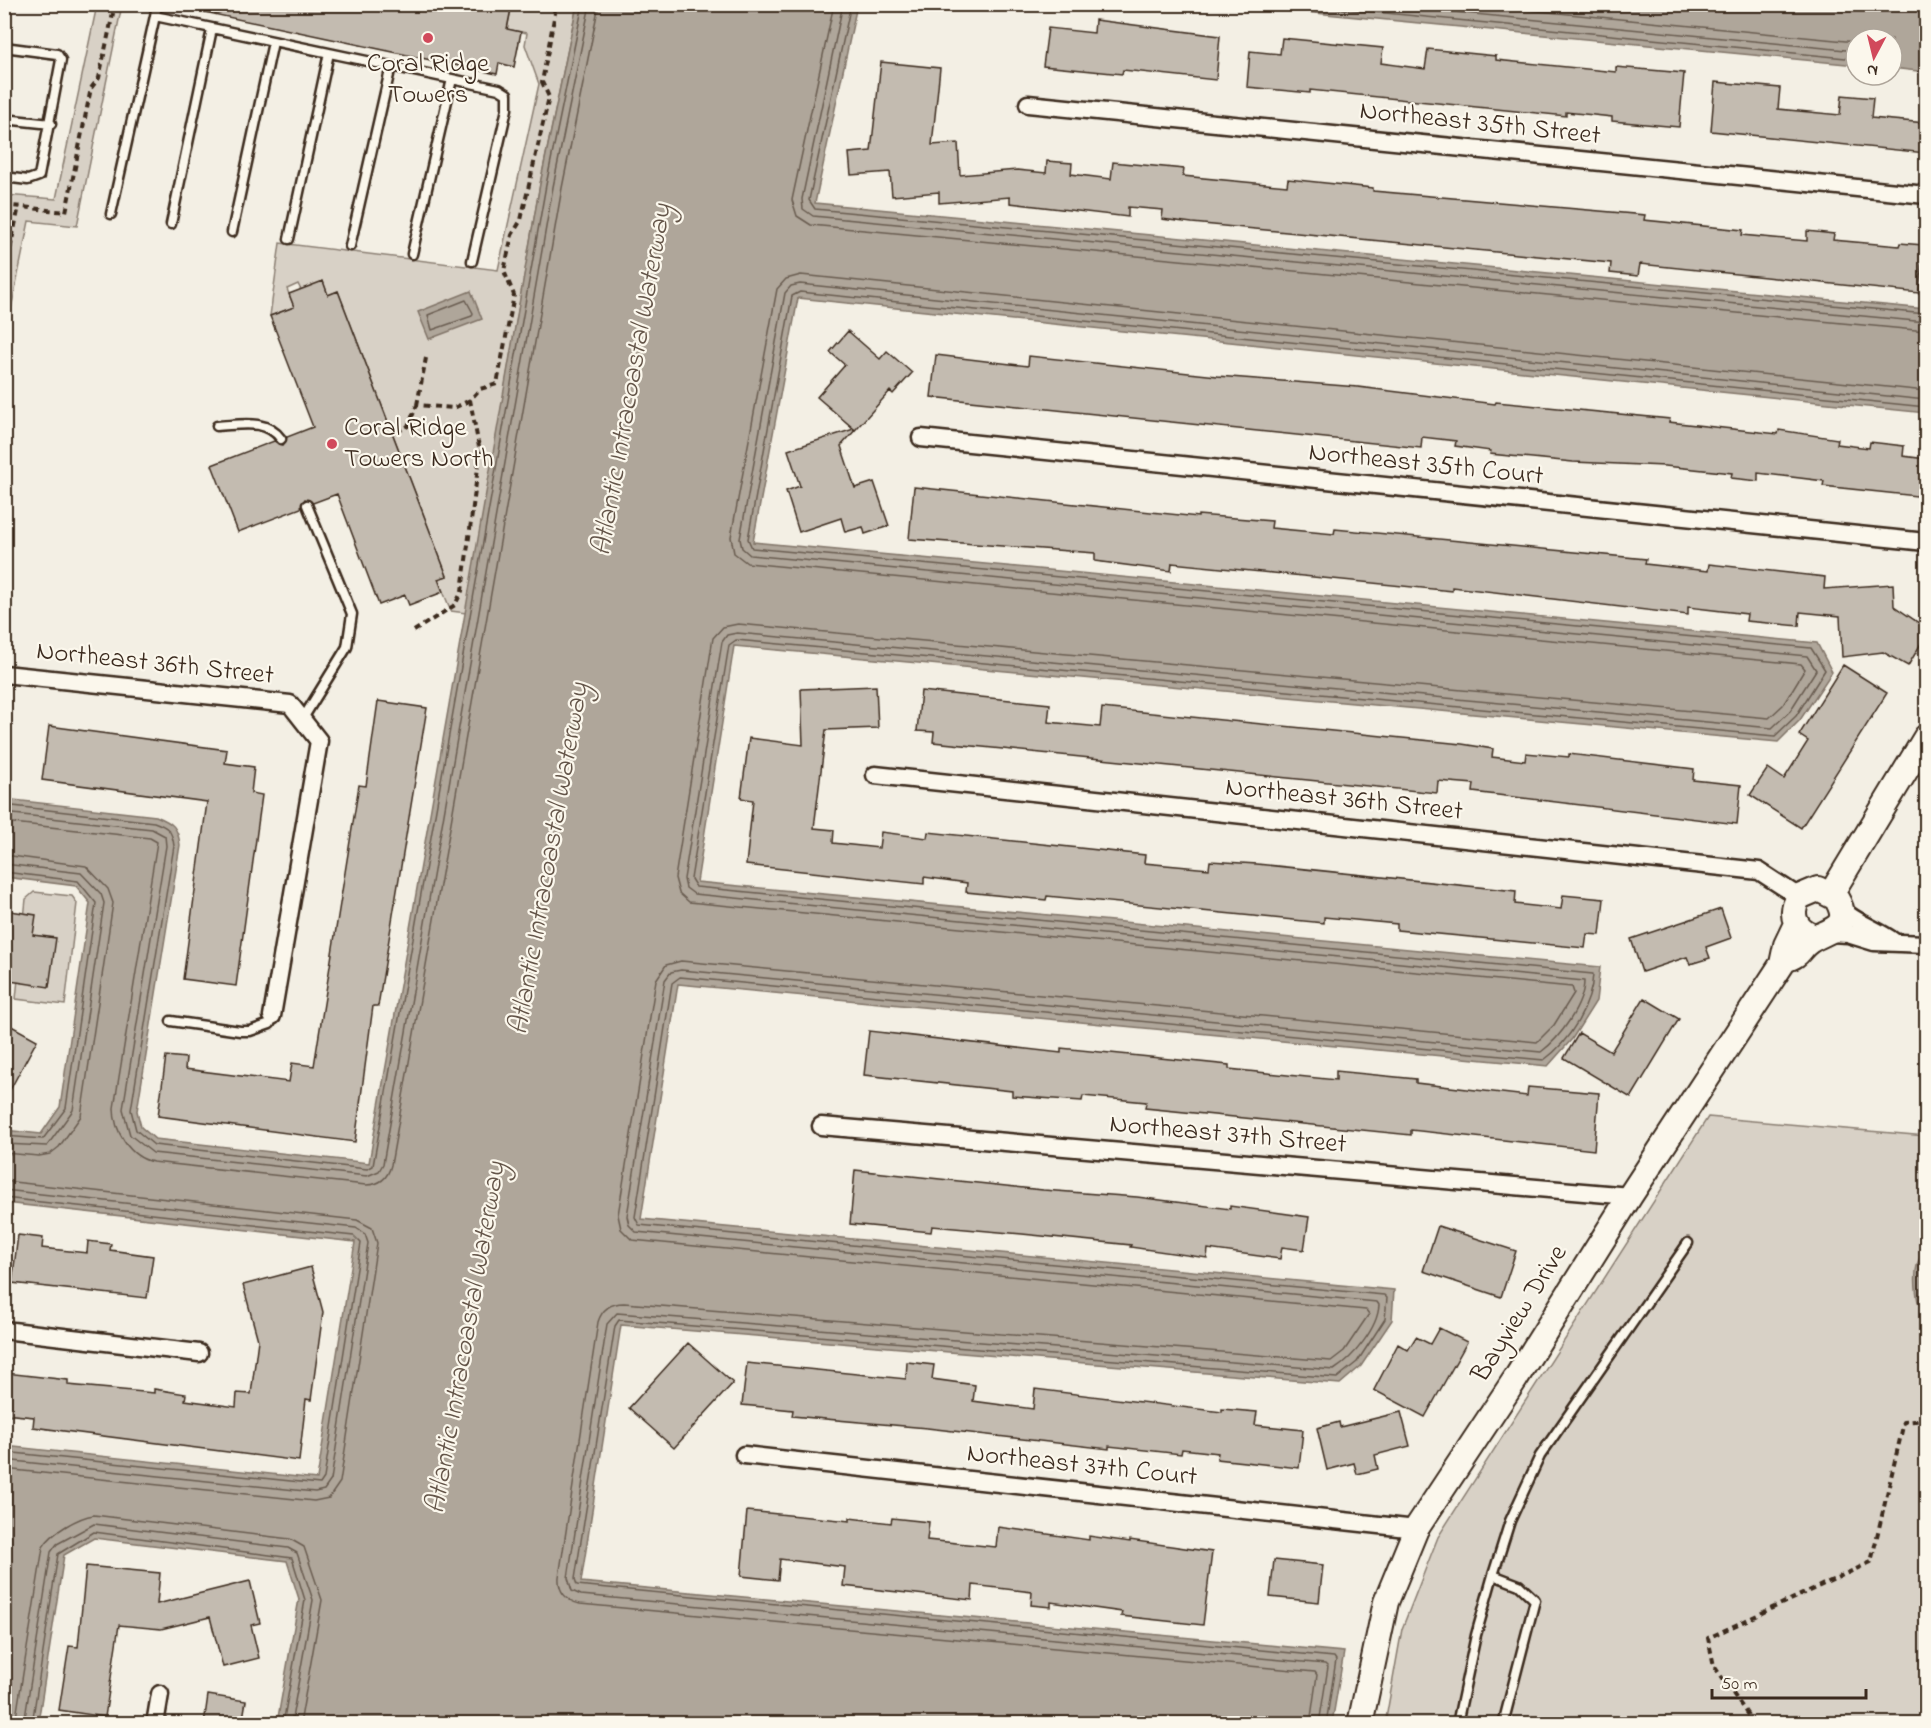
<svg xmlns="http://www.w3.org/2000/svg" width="1931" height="1728" viewBox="0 0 1931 1728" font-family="'Indie Flower',sans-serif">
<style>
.green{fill:#d8d1c6;stroke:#8a7e72;stroke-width:1.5}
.water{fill:#afa69a;stroke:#817468;stroke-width:1.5}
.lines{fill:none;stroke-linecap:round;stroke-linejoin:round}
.shore{stroke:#695c50;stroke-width:1.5}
.building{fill:#c3bbb0;stroke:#3b2a1e;stroke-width:1.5}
.lane-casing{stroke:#3b2a1e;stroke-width:13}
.street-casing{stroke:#3b2a1e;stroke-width:21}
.secondary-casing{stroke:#3b2a1e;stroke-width:28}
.path{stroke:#3b2a1e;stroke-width:4;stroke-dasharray:6 4.5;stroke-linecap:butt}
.lane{stroke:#fbf7ec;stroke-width:8}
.street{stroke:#fbf7ec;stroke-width:16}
.secondary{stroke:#fbf7ec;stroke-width:24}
.poi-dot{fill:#d1495b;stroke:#fbf7ec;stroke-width:2}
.labels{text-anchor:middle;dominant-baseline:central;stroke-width:4.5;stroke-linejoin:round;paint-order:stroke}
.poi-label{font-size:27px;fill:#3b2a1e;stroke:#fbf7ec}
.street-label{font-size:27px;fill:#3b2a1e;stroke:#fbf7ec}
.water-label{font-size:28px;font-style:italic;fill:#645549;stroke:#fbf7ec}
</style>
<rect width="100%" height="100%" fill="#f3efe4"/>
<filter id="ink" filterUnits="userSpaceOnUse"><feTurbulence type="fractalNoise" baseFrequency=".0167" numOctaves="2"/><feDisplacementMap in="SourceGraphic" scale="12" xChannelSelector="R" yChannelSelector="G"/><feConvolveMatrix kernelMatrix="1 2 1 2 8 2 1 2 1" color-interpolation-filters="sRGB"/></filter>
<g filter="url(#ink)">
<path class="green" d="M97 5H122L77 226 29 221 5 338V195L56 199Z
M512 5H577L540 184 466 613 451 611 438 579 447 576 338 291 328 295 323 282 301 290 298 284 287 289 294 307 270 316 280 243 498 270 539 84 525 45 527 33 507 29Z
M34 892 72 896 77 903 65 1005 16 999 26 899Z
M1708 1117 1926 1136V1723L1385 1724 1402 1629 1438 1537Z"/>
<path class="water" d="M577 5H857L815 203 1926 309V413L798 298 753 542 1817 643 1832 672 1800 720 1778 742 734 646 697 882 1600 967 1596 1001 1572 1039 1548 1066 678 984 641 1219 1394 1290 1392 1320 1361 1366 1340 1384 621 1325 581 1582 1344 1652 1332 1723H277L299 1599 287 1561 94 1538 64 1555 38 1723H5V1446L317 1479 355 1242 5 1203V1130L41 1134 60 1107 90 903 76 886 5 877V799L156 816C173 823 178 827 180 845L137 1111 141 1127 155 1139 369 1163 540 184Z
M1232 5H1926V72L1892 68V39H1856V65Z
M471 291 482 319 429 339 418 312Z
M1926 1251V1304L1918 1302C1915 1286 1912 1261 1926 1251Z"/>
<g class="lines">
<path class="shore" d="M834 4 792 200 797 216 811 225 1926 331
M843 4 802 199 803 209 813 216 1926 322
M851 4 809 200 815 209 1926 314
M1294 4 1856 59
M1372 4 1856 51
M1465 4 1856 42
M466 300 473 313 472 316 432 330 428 315Z
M4 805 154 822C168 827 172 830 174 846L131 1110 136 1130 154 1145 367 1169 373 1166 546 185 583 4
M4 813 152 829 165 836 166 846 123 1109 130 1135 153 1153 367 1176 379 1171 383 1164 553 187 590 4
M4 822 150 838 157 842 114 1108C114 1131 129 1157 153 1162L366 1185C379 1185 388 1178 391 1165L562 188 599 4
M4 855 86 866 108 889 113 903 81 1116 59 1147 50 1154 39 1156 4 1153
M4 864 81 873 101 894 104 903 73 1110 47 1146 4 1144
M4 872 78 881 96 903 66 1108 43 1139 4 1136
M4 1181 357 1220 372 1228 377 1243 340 1482 329 1498 314 1501 4 1469
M4 1190 356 1228 365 1234 368 1243 331 1480 324 1490 315 1492 4 1460
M4 1198 354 1236 361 1243 324 1478 320 1484 4 1452
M15 1724 43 1547C51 1533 78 1517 94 1515L290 1539 304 1547 322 1600 300 1724
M24 1724 51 1552 57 1544 94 1524 288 1548 297 1553 313 1600 291 1724
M32 1724 58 1554 94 1532 292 1558 305 1600 283 1724
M1310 1724 1317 1675 1315 1672 580 1604C566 1601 558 1591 559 1577L598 1322C602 1309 611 1303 624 1303L1331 1361 1344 1351 1369 1314 1366 1310 632 1240 621 1229 618 1215 656 980 666 965 681 961 1537 1042 1554 1025 1574 993 1572 987 689 902 679 893 675 878 713 638 723 627 738 624 1769 718 1783 705 1805 669 1801 664 747 563 734 553 731 537 777 289 786 279 801 275 1926 391
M1319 1724 1328 1667 1325 1664 581 1595 572 1591 568 1578 607 1324 617 1313 1334 1370C1353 1358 1378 1328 1379 1305L1377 1302 636 1232 629 1225 627 1216 665 980 671 972 681 970 1541 1052C1560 1038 1584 1005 1584 981L694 894 686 888 684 879 722 642 727 635 737 633 1772 728 1790 711 1816 670 1807 656 750 555 742 548 740 539 785 293 791 286 800 284 1926 400
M1326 1724 1336 1660 1334 1657 577 1585 575 1579 615 1326 619 1320 1337 1378 1357 1362 1385 1319 1387 1298 1384 1295 639 1225 635 1217 672 983 680 977 1544 1060C1569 1042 1592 1005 1593 974L696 887 691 879 729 645 736 640 1775 736 1796 716 1825 670 1811 648 752 548 748 539 792 296 800 292 1926 407"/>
</g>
<path class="building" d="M205 4H512L507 29 521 32 514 67 499 63 497 74 204 12Z
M1095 20 1220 36 1216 80 1123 70 1122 74 1043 66 1048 28 1094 33Z
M1282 38 1383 48 1381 63 1425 69 1428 49 1496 56V60L1616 72V67L1684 73 1679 127 1612 121V117L1566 112V116L1310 90V93L1247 87 1250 51 1280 54Z
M881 62 940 68 932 145 958 143 960 175 1017 170 1046 173 1047 161 1072 163 1071 174 1111 179 1113 162 1184 169 1183 176 1287 186 1288 179 1373 188V191L1645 215 1644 220 1743 230 1742 235 1807 241V231L1834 234 1833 240 1899 246 1900 243 1923 245 1919 293 1640 264 1638 276 1610 273 1611 263 1192 223 1162 219 1163 210 1128 207V217L1010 203V197L939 203V192L892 196 890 172 851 175 849 153 871 151Z
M1715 82 1780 88 1778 109 1840 115 1842 95 1873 98 1871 118 1926 123V153L1711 131Z
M323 281 328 295 338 291 447 576 438 579 443 592 409 605 405 595 379 605 337 494 313 503 305 499 301 508 238 532 212 465 274 441 283 445 287 437 313 427 270 316 294 307 289 294Z
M848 331 880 359 887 351 912 373 893 394 890 391 841 446 855 488 874 482 889 526 865 534 863 527 845 532 841 518 799 532 786 491 800 486 788 450 854 429 817 397 845 365 830 352Z
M936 355 1028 366 1029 356 1217 376 1358 387 1495 404 1496 402 1670 419 1669 422 1778 434 1779 430 1838 439 1837 444 1869 448 1870 442 1904 446 1903 456 1926 459V497L1823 486 1824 481 1758 473V481L1731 478 1732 473 1665 466 1573 462 1490 454 1491 451 1455 446 1456 441 1422 437 1421 448 931 397Z
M914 487 1198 517V515L1272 521 1271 528 1334 534 1335 529 1646 559 1645 564 1708 571 1709 564 1825 577 1824 589 1893 584 1894 606 1926 628V635L1908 666 1883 652 1842 657 1840 616 1800 612 1799 626 1746 621 1747 614 1688 607V615L1452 587V591L1172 563 1171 571 1095 561V553L909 539Z
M1843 665 1887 693 1801 828 1750 795 1768 768 1784 779 1808 741 1799 735Z
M876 686 878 728 826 730 814 828 834 830 833 843 879 848 881 832 927 838 928 832 1145 855 1144 863 1209 869 1210 861 1257 864 1516 891 1515 904 1561 909 1563 895 1604 899 1600 935 1587 934 1585 948 1397 930V924L1324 917V923L1047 896 1046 900 966 892 967 883 924 877V884L746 865 753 800 741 798 749 738 803 745 801 689Z
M921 691 1050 704 1048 722 1100 727 1102 708 1462 744 1493 749 1492 757 1525 761 1526 753 1569 757V754L1694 769 1693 780 1741 785 1737 824 1473 792 1474 784 1438 781 1437 793 933 742 934 732 917 731Z
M378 701 427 708 378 1006H373L355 1142 158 1116 166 1056 186 1058 185 1069 289 1082 292 1063 314 1066 359 785 366 786Z
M49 726 227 750 225 763 254 767 251 793 262 795 236 986 183 979 207 802 42 780Z
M1721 909 1731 938 1706 947 1710 958 1690 964 1687 957 1642 972 1631 939Z
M4 910 36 915 33 935 56 938 49 987 4 980Z
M1644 998 1679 1019 1631 1098 1564 1058 1579 1033 1611 1052Z
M4 1022 37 1040 4 1101Z
M869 1031 1061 1053V1048L1229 1065V1069L1336 1080V1071L1416 1079V1083L1527 1096 1528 1087 1599 1093 1594 1150 1411 1130V1135L1145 1108 1146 1102 1083 1096 1082 1101 1012 1096V1091L864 1075Z
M855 1170 1043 1190 1137 1197 1230 1209V1206L1309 1217 1304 1250 1282 1247 1280 1259 1208 1249 1207 1258 1130 1247 1131 1245 1022 1234 932 1226 931 1232 850 1224Z
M1438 1226 1516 1251 1501 1297 1423 1271Z
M18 1235 43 1238 42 1248 87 1253 88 1241 111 1244 110 1250 153 1256 147 1298 12 1283Z
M311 1267 323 1312 311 1400 306 1399 299 1461 33 1427 34 1417 4 1414 6 1373 68 1380V1385L154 1393V1389L186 1394 185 1400 236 1407 237 1393 251 1394 258 1340 243 1285Z
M1439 1328 1467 1342 1425 1417 1374 1390 1398 1344 1408 1350 1416 1337 1430 1344Z
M688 1343 733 1383 674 1448 629 1408Z
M907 1362 934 1365 932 1379 975 1385 973 1401 1033 1409 1035 1389 1222 1412V1409L1257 1412 1255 1425 1303 1430 1299 1468 1217 1459 1218 1453 1182 1449 1181 1454 1109 1446V1449L927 1428 792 1416 793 1410 742 1405 747 1363 906 1379Z
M1401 1412 1410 1446 1375 1455 1378 1469 1357 1474 1354 1463 1327 1470 1317 1428 1339 1422 1340 1427Z
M747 1511 850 1521V1518L891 1523 892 1518 929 1522 927 1540 996 1547 998 1527 1089 1540V1536L1130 1542V1540L1212 1552 1203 1625 1121 1616 1122 1612 1051 1602V1607L1031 1605 1032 1592 973 1585 972 1600 843 1586 845 1567 780 1559 778 1580 741 1576Z
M1274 1560 1323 1565 1319 1602 1270 1597Z
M86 1566 160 1573 157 1604 250 1581 260 1623 251 1625 259 1658 223 1667 210 1617 161 1629 119 1625 105 1717 59 1710 69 1646 78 1647Z
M208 1695 246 1701 242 1724H204Z"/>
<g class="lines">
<g class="lane-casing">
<path id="lane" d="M157 4 155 16 499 89 507 94V109L472 261
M4 47 57 54 61 60 39 176 28 180 4 177
M4 119 51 124
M111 214 155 16
M171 224 212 29
M232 232 273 42
M289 239 329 53
M350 246 391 66
M412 254 452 79
M217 426C240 425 266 418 281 439
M302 720 347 647 352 614 307 505
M171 1021 240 1031H250L270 1024 272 1016
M1457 1724 1476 1635 1493 1575
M1503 1724 1535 1600 1519 1585 1493 1575 1510 1521 1540 1456 1688 1243"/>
</g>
<g class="street-casing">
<path id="street" d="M1028 104 1926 195
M921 438 1926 542
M4 674 290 704 319 741 272 1016
M875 775 1759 871 1799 897
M1841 909C1856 923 1876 929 1893 941
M1830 933 1848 934 1874 942 1926 944
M821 1126 1630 1196
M4 1330 199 1353
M744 1455 1416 1529
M155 1724 160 1694"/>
</g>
<g class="secondary-casing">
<path id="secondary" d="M1831 894 1926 737
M1784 960C1803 954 1797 950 1810 941 1825 930 1855 930 1836 898L1818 889 1799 897C1788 915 1796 932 1816 937
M1360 1724 1386 1602 1416 1529 1516 1378 1630 1196 1782 964 1786 945 1796 924"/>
</g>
<path class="path" d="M4 205 66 212 91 88 99 78 115 4
M4 279 19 206
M417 405 426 358
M397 432 408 426 417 405 454 408 470 400
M414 631 455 605 462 591 480 452 470 400 480 389 497 384 514 295 504 271 512 235 521 220 549 97 542 82 555 13 552 4
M1754 1724 1714 1666 1708 1638 1871 1562 1904 1422 1926 1420"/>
<use href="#lane" class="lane"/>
<use href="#street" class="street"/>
<use href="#secondary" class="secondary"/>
</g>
</g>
<g class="poi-dot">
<circle cx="428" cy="38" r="6"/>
<circle cx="332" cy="444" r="6"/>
</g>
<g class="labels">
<g class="poi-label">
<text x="428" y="64">Coral Ridge<tspan x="428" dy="31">Towers</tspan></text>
<text x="344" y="428" text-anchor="start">Coral Ridge<tspan x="344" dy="31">Towers North</tspan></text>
</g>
<g class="street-label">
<text transform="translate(1480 124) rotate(6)">Northeast 35th Street</text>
<text transform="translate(1426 465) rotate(6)">Northeast 35th Court</text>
<text transform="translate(155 664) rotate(6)">Northeast 36th Street</text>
<text transform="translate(1344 800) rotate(6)">Northeast 36th Street</text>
<text transform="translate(1228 1135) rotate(5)">Northeast 37th Street</text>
<text transform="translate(1520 1314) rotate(-58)">Bayview Drive</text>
<text transform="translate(1082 1466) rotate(6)">Northeast 37th Court</text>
</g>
<g class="water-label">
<text transform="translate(633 380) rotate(-80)">Atlantic Intracoastal Waterway</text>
<text transform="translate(550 859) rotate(-80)">Atlantic Intracoastal Waterway</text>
<text transform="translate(467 1338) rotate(-80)">Atlantic Intracoastal Waterway</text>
</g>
</g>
<rect width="1931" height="1728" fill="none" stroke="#fbf7ec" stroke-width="24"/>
<rect x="12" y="12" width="1907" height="1704" fill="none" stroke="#3b2a1e" stroke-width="2" filter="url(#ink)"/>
<g transform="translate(1874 57) rotate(187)"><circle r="28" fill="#fbf7ec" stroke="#aea59a" stroke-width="1.5"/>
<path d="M0-4.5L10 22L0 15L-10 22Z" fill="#d1495b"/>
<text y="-9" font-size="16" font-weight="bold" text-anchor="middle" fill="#3b2a1e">N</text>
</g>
<path d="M1712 1689v9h154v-9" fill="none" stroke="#3b2a1e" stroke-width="3"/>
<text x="1721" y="1689" font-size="18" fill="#3b2a1e" stroke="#fbf7ec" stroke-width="4.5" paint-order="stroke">50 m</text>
</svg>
